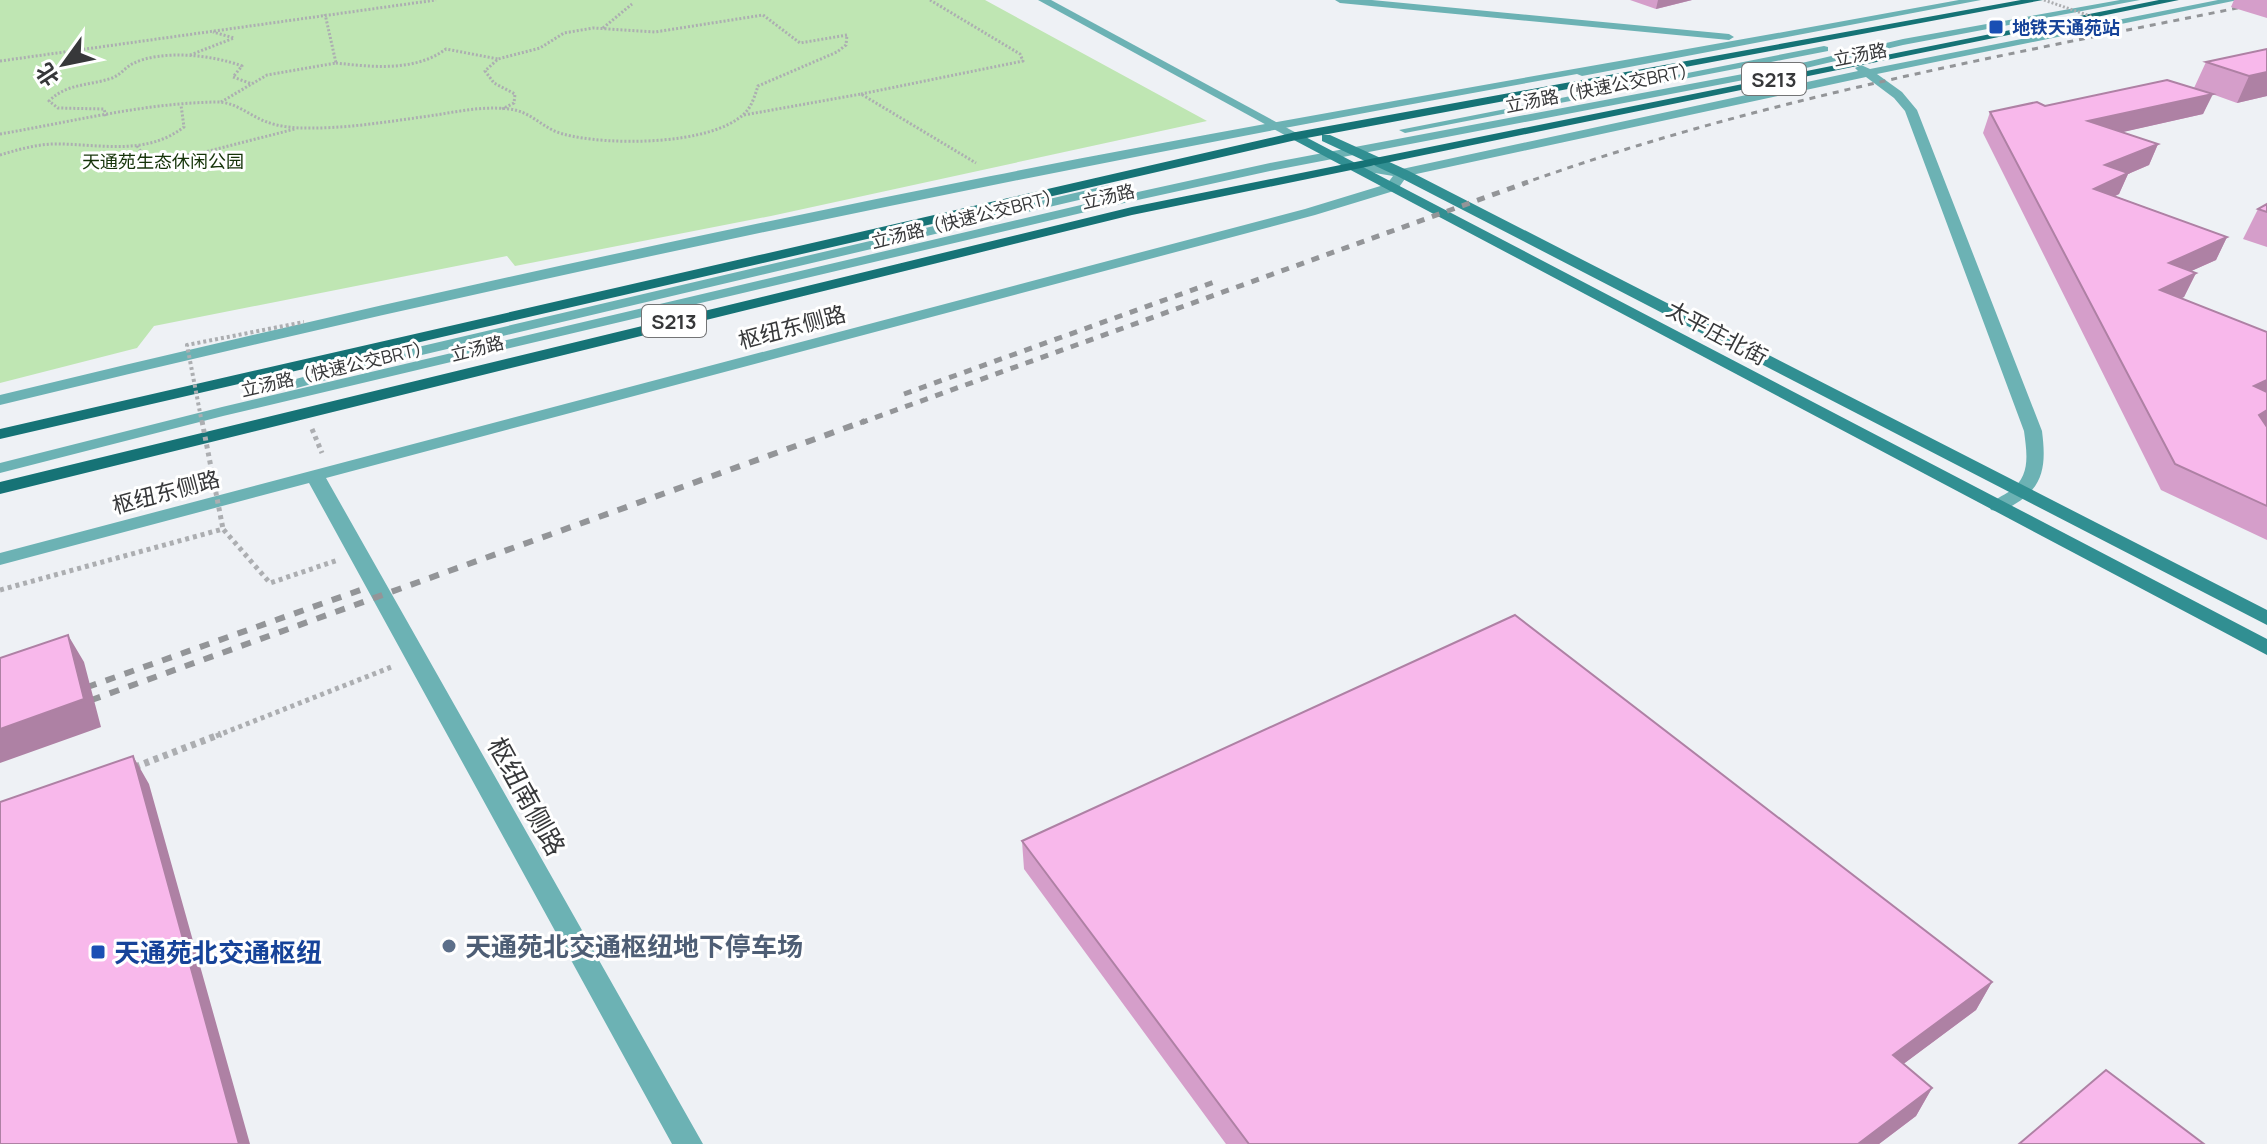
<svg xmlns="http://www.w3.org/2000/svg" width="2267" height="1144" viewBox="0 0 2267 1144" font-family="Manrope,'Noto Sans SC',sans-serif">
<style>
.green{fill:#bfe6b3}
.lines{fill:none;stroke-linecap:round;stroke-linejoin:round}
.path-far2{stroke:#acaeb1;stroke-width:3;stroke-dasharray:2 2;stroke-linecap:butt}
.path-far1{stroke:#acaeb1;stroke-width:5;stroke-dasharray:4 4;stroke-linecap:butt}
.path{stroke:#acaeb1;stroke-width:7;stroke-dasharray:5 5;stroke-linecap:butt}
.service{fill:#6cb2b4;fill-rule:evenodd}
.minor{fill:#6cb2b4;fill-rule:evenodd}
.tertiary{fill:#6cb2b4;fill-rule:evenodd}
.secondary{fill:#318f92;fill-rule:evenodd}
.primary{fill:#167376;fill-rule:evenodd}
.rail-far2{stroke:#939598;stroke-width:3;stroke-dasharray:6 6;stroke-linecap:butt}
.rail-far1{stroke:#939598;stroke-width:5;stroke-dasharray:8 8;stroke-linecap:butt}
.rail{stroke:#939598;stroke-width:6;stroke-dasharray:10 10;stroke-linecap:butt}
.path-bridge-far2{stroke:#acaeb1;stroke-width:3;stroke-dasharray:2 2;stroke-linecap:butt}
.path-bridge-far1{stroke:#acaeb1;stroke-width:4;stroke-dasharray:3 3;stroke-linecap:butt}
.path-bridge{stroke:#acaeb1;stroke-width:5;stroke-dasharray:4 4;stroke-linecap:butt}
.wall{fill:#d59eca}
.shaded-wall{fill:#ae81a4}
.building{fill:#f8b8eb;stroke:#ae81a4;stroke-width:2}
.transit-dot{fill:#1a4fb4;stroke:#fff;stroke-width:3}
.service-dot{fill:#5c6f8a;stroke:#fff;stroke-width:3}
.labels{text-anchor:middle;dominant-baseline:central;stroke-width:6;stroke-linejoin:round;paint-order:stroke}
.far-transit-label{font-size:18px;font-weight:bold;fill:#164399;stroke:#fff;text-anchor:start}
.far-street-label{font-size:18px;fill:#37383a;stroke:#fff}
.far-park-label{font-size:18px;fill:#153309;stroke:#fff}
.shield{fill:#fff;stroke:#737475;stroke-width:2}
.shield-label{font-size:20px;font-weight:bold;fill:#37383a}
.street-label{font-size:22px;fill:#37383a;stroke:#fff}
.near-street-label{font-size:26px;fill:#37383a;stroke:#fff}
.near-service-label{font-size:26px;font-weight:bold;fill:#4e5e75;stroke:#fff;text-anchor:start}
.near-transit-label{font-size:26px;font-weight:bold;fill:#164399;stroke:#fff;text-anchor:start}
</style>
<rect width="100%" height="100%" fill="#eef1f5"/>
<path class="green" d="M0 0H985L1207 121 771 216 515 266 507 256 154 326 137 348 0 383Z"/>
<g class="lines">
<path class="path-far2" d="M603 28 632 4
M190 55 234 38 213 32
M0 61 436 0
M336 63C372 67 415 72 446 49L498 59 485 71 494 83 515 94 514 103 502 109
M861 94 1023 61 1020 54 930 0
M221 102 267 75 336 63 325 14
M744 115 861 94 976 163
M106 116 104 109 58 108 49 101C67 83 89 86 112 78 120 75 125 68 132 64 161 49 213 55 242 66L233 77 252 84
M0 134C71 122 144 103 217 102 236 102 250 116 267 122 277 126 292 128 303 128 347 129 392 121 436 115 460 111 484 106 509 109 531 111 543 129 563 134 606 146 712 146 745 113 752 106 755 95 758 86L837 52 846 45 847 35 800 43 763 15 655 32 593 28 564 33 540 48 498 59
M137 146 144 156 159 158 197 154 295 129
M0 155C20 149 41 143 62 144 104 145 147 155 184 127L181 105"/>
<path class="path-far1" d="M312 429 322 453
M0 590 223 529 270 583 338 560
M216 736 394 666"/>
<path class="path" d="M135 767 221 734"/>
<path class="service" d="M2120 0H2140L1903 45 1806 68 1270 171 1115 205 223 416 0 473V463L222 407 1115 197 1270 163 1806 62 1903 39Z
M1824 46 1828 47V51L1405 133 1399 130Z
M1109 185 1113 186V192L392 362 286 391 278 386 281 383 388 354Z"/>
<path class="minor" d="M1335 0H1372L1729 34 1734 37 1729 40 1340 3Z
M1959 0H1981L1582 76 1577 74C1048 169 522 278 0 405V395C329 315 659 242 991 176 1314 112 1636 60 1959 0Z
M2218 0H2238L1877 74 1902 92 1917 110 2042 431C2046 463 2045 486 2015 504 2007 509 2001 512 1991 510L1989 506C1994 499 2003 496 2010 491 2031 476 2027 454 2024 431L1905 111 1894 98 1866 77 1407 176 1397 190 1315 215 326 478 703 1144H672L309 483 0 565V553L1305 209 1387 184 1393 176 1345 168V162L1402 169 1858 71 1855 68 1861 65 1870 69Z"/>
<path class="tertiary" d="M1038 0H1051L1302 136 1292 139Z"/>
<path class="secondary" d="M1296 132 2267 639V655L1292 139V133Z
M1322 135H1330L1407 170 2267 610V625L1397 176 1322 141Z"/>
<path class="primary" d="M2021 0H2043L1296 140 0 439V429L1296 132Z
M2159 0H2179L1132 215 0 494V482L1132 207Z"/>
<path class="rail-far2" d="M1522 184C1763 97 2017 53 2267 2"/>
<path class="rail-far1" d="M904 394 1220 280
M860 423 1528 182"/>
<path class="rail" d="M68 694 366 588
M72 707 865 421"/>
<path class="path-bridge-far2" d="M2044 0 2119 26"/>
<path class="path-bridge-far1" d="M202 423 187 345 304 322"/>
<path class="path-bridge" d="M202 421 223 529"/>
</g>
<path class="wall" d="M1630 0H1692L1656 9Z
M2234 0H2267V18L2231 7Z
M2267 49V96L2237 103 2212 94 2203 114 2122 132 2158 144 2149 165 2128 174 2119 194 2115 196 2227 237 2216 260 2191 271 2196 273 2184 297 2181 298 2267 332V540L2161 490 1983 133 1990 112 2194 88 2206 62Z
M2267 204V247L2243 239 2258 209Z
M1022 841 1992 982 1976 1010 1903 1064 1932 1088 1916 1116 1879 1144H1226L1024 869Z"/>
<path class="shaded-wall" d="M1658 0H1692L1656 9Z
M2267 72V96L2237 103 2249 76Z
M2213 94 2203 114 2079 142 2088 121Z
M2158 144 2149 165 2128 174 2119 194 2085 211 2105 165Z
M2227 237 2216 260 2158 286 2169 263Z
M2196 273 2184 297 2148 314 2160 290Z
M2267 380V397L2254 386Z
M2267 410V428L2259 415Z
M68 635 84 662 101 727 0 763V729Z
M133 756 149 784 250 1144H239Z
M1992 982 1976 1010 1878 1083 1893 1055Z
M1932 1088 1916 1116 1879 1144H1858Z"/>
<path class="building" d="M2267 49V72L2249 76 2206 62Z
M2167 80 2213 94 2088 121 2158 144 2105 165 2128 173 2094 189 2227 237 2169 263 2196 273 2160 290 2267 332V380L2254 386 2267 392V410L2259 415 2267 427V506L2175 464 1990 112 2037 102 2045 106Z
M2267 204V212L2258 209Z
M1515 615 1992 982 1893 1055 1932 1088 1858 1144H1249L1022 841Z
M68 635 84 699 0 729V658Z
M133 756 239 1144H0V802Z
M2106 1070 2204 1144H2019Z"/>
<g class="transit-dot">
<rect x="1988" y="19" width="16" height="16" rx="4"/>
<rect x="90" y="944" width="16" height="16" rx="4"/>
</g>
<circle class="service-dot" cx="449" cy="946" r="8"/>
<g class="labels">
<g class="far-transit-label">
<text x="2012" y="27">地铁天通苑站</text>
</g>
<g class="far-street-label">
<text transform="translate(1860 54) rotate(-11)">立汤路</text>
<text transform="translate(1601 87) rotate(-11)">立汤路（快速公交BRT）</text>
<text transform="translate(1108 196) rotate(-13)">立汤路</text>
<text transform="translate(966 218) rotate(-14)">立汤路（快速公交BRT）</text>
<text transform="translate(477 348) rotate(-14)">立汤路</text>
<text transform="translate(336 368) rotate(-13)">立汤路（快速公交BRT）</text>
</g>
<g class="far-park-label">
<text x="163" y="161">天通苑生态休闲公园</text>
</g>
<g class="shield">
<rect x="1742" y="63" width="64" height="32" rx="6"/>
<rect x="642" y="305" width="64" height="32" rx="6"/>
</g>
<g class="shield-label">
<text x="1774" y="79">S213</text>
<text x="674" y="321">S213</text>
</g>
<g class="street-label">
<text transform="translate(792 327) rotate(-15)">枢纽东侧路</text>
<text transform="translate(1717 333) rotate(28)">太平庄北街</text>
<text transform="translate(166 492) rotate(-15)">枢纽东侧路</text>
</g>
<g class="near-street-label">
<text transform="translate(527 796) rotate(61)">枢纽南侧路</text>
</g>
<g class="near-service-label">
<text x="465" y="946">天通苑北交通枢纽地下停车场</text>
</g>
<g class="near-transit-label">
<text x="114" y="952">天通苑北交通枢纽</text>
</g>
</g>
<g transform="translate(64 64) rotate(237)" stroke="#ffffff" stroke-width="6" paint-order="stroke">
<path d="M0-6L14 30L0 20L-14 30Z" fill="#37383a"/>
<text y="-12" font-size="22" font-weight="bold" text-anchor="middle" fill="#37383a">北</text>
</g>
</svg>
